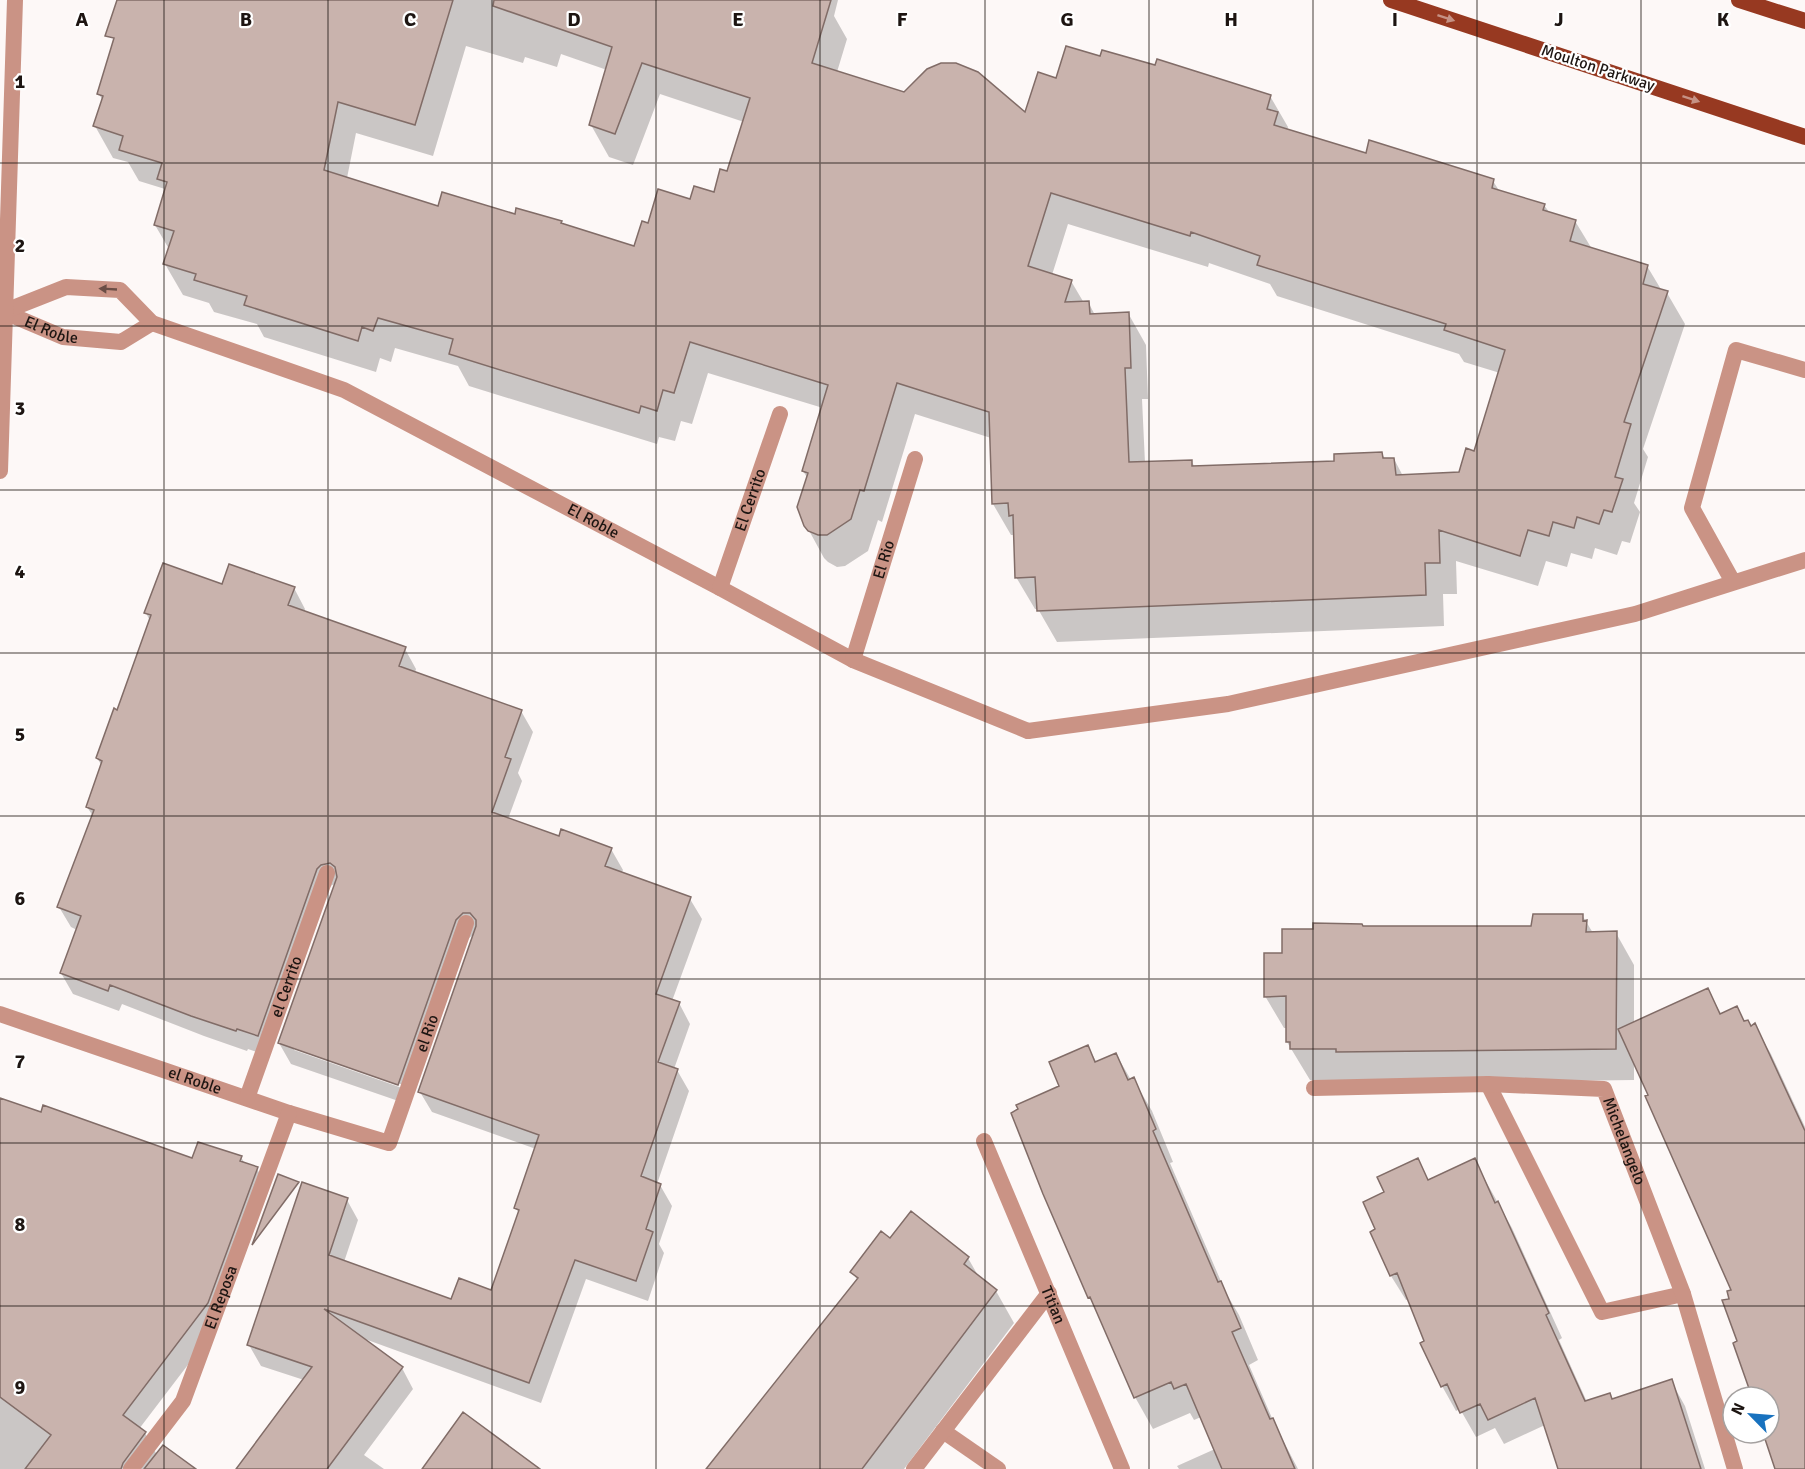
<svg xmlns="http://www.w3.org/2000/svg" width="1805" height="1469" viewBox="0 0 1805 1469" font-family="Signika,sans-serif">
<style>
.shadow{fill:#0003;fill-rule:evenodd}
.building{fill:#c9b3ad;stroke:#816c67;stroke-width:1.5;fill-rule:evenodd}
.lines{fill:none;stroke-linecap:round;stroke-linejoin:round}
.service{stroke:#ca9385;stroke-width:16}
.minor{stroke:#ca9385;stroke-width:16}
.tertiary{stroke:#ca9385;stroke-width:16}
.primary{stroke:#973921;stroke-width:16}
.oneway{fill:#c69285}
.oneway2{fill:#6b4e46}
.grid{fill:none;stroke:#1d1512;stroke-width:1.5;stroke-opacity:0.55}
.labels{text-anchor:middle;dominant-baseline:central;stroke-width:4.5;stroke-linejoin:round;paint-order:stroke}
.street-label{font-size:16px;fill:#1d1512;stroke:#fff}
.grid-label{font-size:20px;text-anchor:middle;font-weight:bold;fill:#1d1512;stroke:#fff;stroke-width:4.5;stroke-linejoin:round;paint-order:stroke}
</style>
<rect width="100%" height="100%" fill="#fdf8f7"/>
<path class="shadow" d="M126 0H838L834 16 847 39 837 72 904 93 1026 115 1057 80 1101 58 1270 96 1288 127 1287 131 1367 155 1493 181 1500 192 1544 205 1549 212 1575 221 1592 249 1647 266 1662 291 1667 293 1685 324 1643 449 1648 457 1634 503 1640 512 1630 543 1622 541 1617 555 1595 548 1592 559 1571 553 1567 567 1546 561 1538 586 1456 561 1457 594H1443L1444 626 1057 642 1038 609H1035L1016 577 1015 535H1011L993 504 991 438 915 414 882 522 878 520 868 551 845 566 837 567 828 562 824 558 806 525 808 479 803 471 823 408 708 373 692 424 681 421 675 441 659 437 657 444 469 386 458 366 395 348 391 362 380 358 376 372 264 337 257 324 214 312 209 303 183 295 165 264 169 249 155 225 165 189 139 181 128 162 113 158 95 126 103 101 99 94 115 40 113 38ZM466 46 523 63 525 57 557 67 561 54 607 70 591 125 609 157 633 165 660 94 744 122 728 173 715 194 648 225 635 248 562 225 516 216 439 208 347 178 356 133 433 156ZM1068 224 1208 267 1209 263 1270 284 1277 296 1459 354 1464 362 1500 373 1475 453 1460 473 1403 476 1394 459H1385L1382 454 1336 462 1195 467 1191 461 1145 463 1142 399H1148L1146 345 1128 313 1095 315 1088 302 1084 303 1071 281 1052 275Z
M223 586 294 588 305 609 304 613 405 649 416 669 415 673 521 711 533 732 518 773 522 781 508 819 560 838 611 849 623 870 621 874 690 899 702 919 672 1001 679 1003 690 1024 674 1069 677 1070 689 1091 657 1184 660 1185 672 1206 659 1244 664 1253 648 1301 586 1279 541 1403 362 1338 402 1368 413 1389 364 1455 384 1469H237L304 1380 261 1366 249 1345 347 1200 358 1220 344 1262 452 1301 492 1291 519 1214 516 1207 536 1149 432 1112 420 1092 475 933 467 940 410 1105 291 1064 279 1043 336 884 332 885 328 890 269 1056 248 1049 247 1051 204 1036 122 1004 119 1011 73 994 61 973 77 930 71 927 59 907 93 816 87 807 102 766 97 758 118 711 150 621 146 613ZM294 1047 406 1086 405 1089 294 1050Z
M1582 915 1593 933H1616L1634 965V1024L1707 990 1722 1015 1745 1022 1751 1028 1754 1025 1771 1054 1805 1127V1469H1777L1765 1433H1769V1397H1753L1739 1342 1731 1300 1733 1290 1634 1061V1080L1356 1084 1354 1080H1310L1287 1042V1028H1284L1265 996 1283 954 1363 928H1532Z
M1088 1047 1097 1063 1116 1054 1131 1080 1133 1079 1152 1111 1173 1162 1170 1163 1226 1293 1239 1315 1258 1360 1249 1365 1275 1425 1298 1469H1179L1177 1466 1215 1449 1201 1417 1194 1420 1190 1413 1153 1429 1135 1397 1101 1317 1089 1297 1061 1087Z
M0 1100 193 1160 241 1157 245 1164 257 1169 269 1189 219 1324 139 1429 145 1433 157 1455 193 1469H0Z
M1417 1160 1429 1181 1474 1160 1512 1228 1562 1338 1559 1340 1587 1402 1613 1401 1671 1381 1685 1406 1705 1469H1560L1545 1425 1504 1444 1495 1428 1476 1437 1460 1409 1456 1411 1442 1386 1409 1299 1406 1300 1391 1276 1372 1233 1377 1230 1386 1193Z
M890 1240 968 1258 980 1279 996 1291 1014 1323 904 1469H708L858 1281 852 1272Z"/>
<path class="building" d="M117 0H453L415 125 338 102 324 170 438 206 442 192 515 214 516 208 562 221 561 223 634 246 642 221 648 223 658 189 690 199 694 186 714 192 720 169 727 171 750 98 642 63 615 134 589 125 612 47 493 6 494 0H831L812 63 904 92 927 69 941 63H956L978 72 1025 112 1038 72 1056 78 1066 46 1100 56 1102 50 1155 65 1157 59 1271 95 1267 109 1278 112 1274 125 1366 153 1369 140 1494 179 1492 188 1545 204 1543 210 1576 220 1570 241 1648 265 1643 284 1668 291 1624 422 1631 424 1615 477 1623 479 1612 512 1604 510 1599 524 1577 517 1574 528 1553 522 1549 536 1528 530 1520 556 1439 530 1440 563H1425L1426 595 1037 611 1035 577 1015 578 1013 515 1009 516 1008 503 992 504 989 412 897 383 864 491 860 490 851 519 827 535H818L808 531 804 526 797 507 808 473 802 471 828 385 690 342 674 393 663 390 657 411 641 406 639 413 449 354 453 339 378 318 373 331 362 327 358 341 244 305 247 296 194 280 196 274 163 264 174 231 154 225 167 182 157 179 162 163 119 150 123 136 93 126 103 96 97 94 114 38 105 36ZM1051 193 1190 236 1191 232 1260 256 1257 265 1446 324 1444 330 1505 350 1474 451 1466 448 1459 472 1396 475 1394 458H1383L1382 452 1334 454V461L1192 466V460L1129 462 1125 368H1131L1129 312 1090 314 1089 301 1065 302 1072 280 1028 266Z
M163 563 222 584 229 564 295 587 288 605 406 647 399 666 522 710 505 757 511 759 492 812 559 836 561 829 612 848 605 866 691 897 656 994 680 1002 658 1062 678 1069 641 1176 661 1184 646 1229 653 1232 636 1281 575 1260 529 1383 324 1309 403 1367 327 1469H236L312 1367 247 1345 302 1182 348 1198 329 1255 451 1299 459 1278 491 1290 519 1210 514 1208 539 1135 418 1092 476 926V920L470 913H463L456 920 398 1085 278 1043 337 877 335 867 330 863 321 865 317 869 258 1036 237 1029 236 1031 191 1016 110 985 108 991 60 973 81 916 57 907 94 810 86 807 102 761 96 758 114 708 117 710 151 615 144 613Z
M1533 914H1583V921L1587 920 1586 932 1617 931 1616 1049 1336 1052V1049H1290V1042H1286V996L1264 997V953H1282V929H1313V923L1362 924 1363 926H1531Z
M1708 988 1720 1014 1737 1006 1744 1021 1748 1020 1751 1026 1755 1023 1805 1131V1469H1775L1763 1433H1769V1397H1752L1733 1343 1737 1341 1722 1300 1729 1299 1727 1291 1731 1290 1645 1096 1648 1095 1618 1029Z
M1088 1045 1095 1062 1116 1053 1128 1080 1134 1077 1156 1129 1153 1131 1218 1282 1221 1281 1241 1328 1232 1332 1270 1419 1273 1418 1295 1469H1222L1186 1384 1174 1389 1171 1382 1134 1398 1090 1297 1088 1298 1043 1194 1011 1113 1018 1109 1016 1105 1059 1086 1049 1062Z
M0 1098 41 1112 43 1105 192 1158 198 1142 242 1156 240 1161 258 1167 208 1303 123 1415 146 1432 123 1463 121 1469H25L51 1435 0 1397Z
M1418 1158 1428 1180 1475 1158 1495 1203 1498 1201 1549 1313 1546 1315 1585 1401 1610 1393 1612 1399 1672 1379 1701 1469H1558L1535 1398 1488 1420 1480 1404 1460 1413 1447 1384 1441 1387 1420 1343 1424 1341 1397 1273 1390 1276 1370 1232 1375 1229 1363 1202 1384 1192 1377 1177Z
M278 1174 299 1182 252 1245Z
M911 1211 969 1257 964 1264 997 1290 862 1469H706L858 1278 850 1272 881 1231 890 1238Z
M463 1412 540 1469H422Z
M163 1445 196 1469H144Z"/>
<g class="lines">
<path class="service" d="M1733 582 1692 508 1736 350 1805 370
M1028 731 1228 704 1635 614 1805 560"/>
<g class="minor">
<path id="s1" d="M4 312 63 337 121 342 152 323"/>
<path id="s2" d="M0 313 66 287 120 290 152 323 344 390 720 588 853 660 1028 731"/>
<path id="s3" d="M720 588 780 414"/>
<path id="s4" d="M853 660 915 459"/>
<path id="s5" d="M0 1014 289 1113 389 1143 466 923"/>
<path d="M1488 1084 1602 1312 1683 1294"/>
<path id="s6" d="M1314 1088 1488 1084 1604 1089 1683 1294 1735 1469"/>
<path id="s7" d="M247 1098 327 873"/>
<path id="s8" d="M984 1141 1122 1469"/>
<path d="M943 1431 998 1469"/>
<path id="s9" d="M131 1469 183 1401 289 1113"/>
<path d="M914 1469 1049 1293"/>
</g>
<path class="tertiary" d="M0 471 15 0"/>
<path class="primary" d="M1391 0 1805 137
M1739 0 1805 21"/>
</g>
<defs><path id="oneway-solid" d="M-6-.8H1V-3.2L6.5 0L1 3.2V.8H-6Z" transform="scale(1.5)"/></defs>
<g class="oneway">
<use href="#oneway-solid" transform="translate(1446 18) rotate(18)"/>
<use href="#oneway-solid" transform="translate(1691 99) rotate(18)"/>
</g>
<use class="oneway2" href="#oneway-solid" transform="translate(108 289) rotate(-177)"/>
<path class="grid" d="M164 0V1469M328 0V1469M492 0V1469M656 0V1469M820 0V1469M985 0V1469M1149 0V1469M1313 0V1469M1477 0V1469M1641 0V1469M0 163H1805M0 326H1805M0 490H1805M0 653H1805M0 816H1805M0 979H1805M0 1143H1805M0 1306H1805"/>
<g class="labels">
<g class="street-label">
<text transform="translate(1598 68) rotate(18)">Moulton Parkway</text>
<text stroke="none"><textPath href="#s1" startOffset="51">El Roble</textPath></text>
<text stroke="none"><textPath href="#s3" startOffset="93">El Cerrito</textPath></text>
<text stroke="none"><textPath href="#s2" startOffset="656">El Roble</textPath></text>
<text stroke="none"><textPath href="#s4" startOffset="105">El Rio</textPath></text>
<text stroke="none"><textPath href="#s7" startOffset="118">el Cerrito</textPath></text>
<text stroke="none"><textPath href="#s5" startOffset="526">el Rio</textPath></text>
<text stroke="none"><textPath href="#s5" startOffset="206">el Roble</textPath></text>
<text stroke="none"><textPath href="#s6" startOffset="346">Michelangelo</textPath></text>
<text stroke="none"><textPath href="#s9" startOffset="196">El Reposa</textPath></text>
<text stroke="none"><textPath href="#s8" startOffset="178">Titian</textPath></text>
</g>
</g>
<g class="grid-label">
<text x="82" y="26">A</text>
<text x="246" y="26">B</text>
<text x="410" y="26">C</text>
<text x="574" y="26">D</text>
<text x="738" y="26">E</text>
<text x="902" y="26">F</text>
<text x="1067" y="26">G</text>
<text x="1231" y="26">H</text>
<text x="1395" y="26">I</text>
<text x="1559" y="26">J</text>
<text x="1723" y="26">K</text>
<text x="20" y="88">1</text>
<text x="20" y="252">2</text>
<text x="20" y="415">3</text>
<text x="20" y="578">4</text>
<text x="20" y="741">5</text>
<text x="20" y="905">6</text>
<text x="20" y="1068">7</text>
<text x="20" y="1231">8</text>
<text x="20" y="1394">9</text>
</g>
<g transform="translate(1751 1415) rotate(295)"><circle r="28" fill="#ffffff" stroke="#a5a1a0" stroke-width="1.5"/>
<path d="M0-4.5L10 22L0 15L-10 22Z" fill="#1872bf"/>
<text y="-9" font-size="16" font-weight="bold" text-anchor="middle" fill="#1d1512">N</text>
</g>
</svg>
